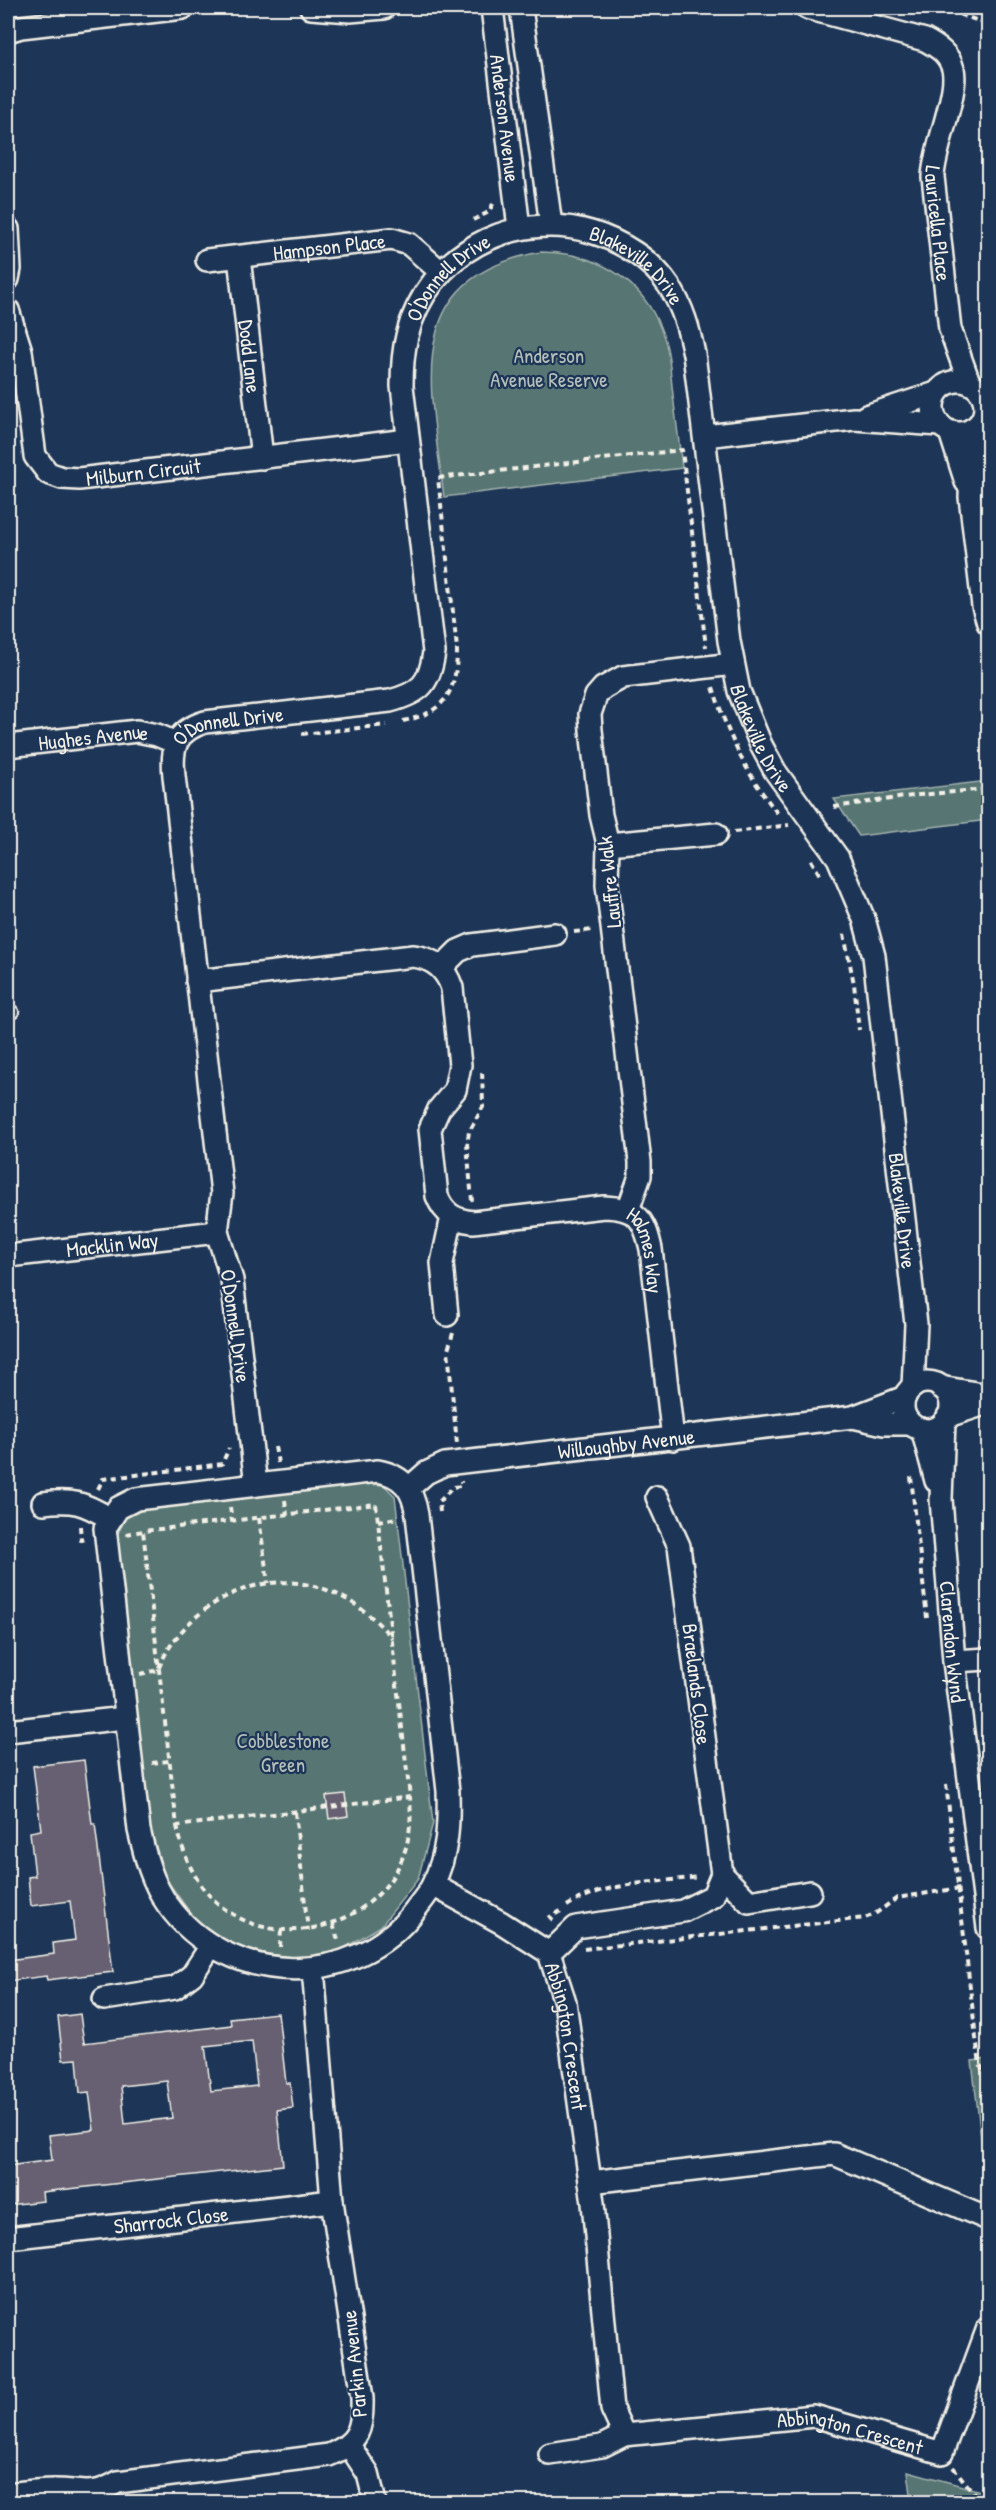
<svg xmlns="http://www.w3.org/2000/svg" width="996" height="2510" viewBox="0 0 996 2510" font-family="'Patrick Hand',sans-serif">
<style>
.green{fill:#567573;stroke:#a5b3ae;stroke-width:1.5}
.building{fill:#666172;stroke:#f4f1e8;stroke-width:1.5;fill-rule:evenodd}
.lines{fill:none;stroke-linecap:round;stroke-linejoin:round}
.lane-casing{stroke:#f4f1e8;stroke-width:15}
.street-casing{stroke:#f4f1e8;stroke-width:26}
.path{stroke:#f4f1e8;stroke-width:4;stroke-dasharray:6 4.5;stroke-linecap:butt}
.lane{stroke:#1d3557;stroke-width:10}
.street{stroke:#1d3557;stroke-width:21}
.labels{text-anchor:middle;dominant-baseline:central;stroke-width:4.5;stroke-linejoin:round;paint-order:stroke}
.street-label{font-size:21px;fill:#f4f1e8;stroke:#1d3557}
.park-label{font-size:21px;fill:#b5bfb9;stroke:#1d3557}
</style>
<rect width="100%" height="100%" fill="#1d3557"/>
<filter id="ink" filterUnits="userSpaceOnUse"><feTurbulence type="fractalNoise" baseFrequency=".0167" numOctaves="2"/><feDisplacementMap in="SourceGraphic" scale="12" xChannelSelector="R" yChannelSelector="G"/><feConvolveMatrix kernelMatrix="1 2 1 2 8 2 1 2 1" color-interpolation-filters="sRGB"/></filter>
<g filter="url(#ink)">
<path class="green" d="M541 252C595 252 643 279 662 332 669 349 670 367 672 386 675 413 679 440 682 468L444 497C431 391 398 277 541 252Z
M988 781V820L859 836 834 799Z
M365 1484 384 1485 395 1496 433 1823 418 1879 381 1926 341 1950 307 1958 279 1957 232 1945 194 1918 166 1879 151 1832 117 1535 126 1518 142 1510Z
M988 2059V2181L986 2180 972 2061Z
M908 2471 988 2493V2502H912Z"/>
<path class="building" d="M84 1760 92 1824H95L113 1972 47 1980 46 1976 8 1981V1960L54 1954 53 1943 75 1940 70 1901 31 1906 28 1877 35 1876 30 1832 41 1830 33 1766Z
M345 1794 348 1816 329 1819 326 1796Z
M278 2013 286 2083H290L293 2108 277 2110 283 2165 42 2192 43 2201 8 2205V2166L52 2160 49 2135 94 2130 89 2092 80 2093 77 2059 63 2060 58 2017 80 2014 84 2043 231 2025 230 2018ZM252 2041 257 2086 211 2091 205 2046ZM167 2081 172 2118 125 2124 121 2086Z"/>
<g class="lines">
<g class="lane-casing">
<path id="lane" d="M8 1012H13"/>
</g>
<g class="street-casing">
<g id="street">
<path d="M311 8 350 11 384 8"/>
<path id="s1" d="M492 8 519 228"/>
<path d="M521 8 551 225"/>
<path id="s2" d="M807 8 925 40C938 47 949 54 953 69 959 92 934 148 933 177L950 329 969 382"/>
<path d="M8 31 21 27 183 8"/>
<path d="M8 229 10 269 8 279"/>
<path id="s3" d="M239 257 262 458"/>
<path id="s4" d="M207 260 392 239 409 244 441 272"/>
<path id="s5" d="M8 310 21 351 35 456 48 473 62 478 79 479 408 440"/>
<circle cx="959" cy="407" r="26"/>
<path d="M866 416 936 393"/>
<path d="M972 429 970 497 983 606 988 623"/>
<path d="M950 432 966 482"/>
<path d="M705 436 854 419 940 425"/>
<path id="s6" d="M8 746 137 731 157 735 176 743"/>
<path d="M608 844 716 834"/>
<path d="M441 968 458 951 472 945 555 934"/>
<path id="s7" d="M197 981 413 956C433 958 446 969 452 988L460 1065 455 1090 439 1109 430 1129 437 1196C444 1214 455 1220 473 1222L604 1207C637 1208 644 1218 651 1249L673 1439"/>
<path d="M628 1210 640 1176V1162L607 885 608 844 601 815 591 730 590 714 596 696 603 688 623 677 733 664"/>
<path id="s8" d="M8 1256 217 1232"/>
<path d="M447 1315 442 1263 452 1217"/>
<circle cx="927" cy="1406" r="24"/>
<path d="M940 1387 988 1395"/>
<path d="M948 1416 988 1403"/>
<path d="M853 1417 884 1424H911"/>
<path id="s9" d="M944 1422 941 1499 954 1661 988 1928"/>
<path d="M922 1429 936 1481"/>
<path d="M378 1471C404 1476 413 1490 417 1515L448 1791C449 1824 448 1854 433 1884 429 1893 421 1902 415 1910 354 1991 227 1987 168 1905 152 1883 145 1856 139 1830L105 1528 118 1508 136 1499Z"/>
<path id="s10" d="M256 1485 232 1280 217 1232 222 1193 174 776C171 748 175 731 205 722L390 701C420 693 430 684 434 652L402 386C402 369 403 352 407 336 427 254 513 209 591 232 621 241 652 260 669 286 683 307 689 330 694 354L729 641 739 691 761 745 775 771 838 858 864 919 874 956 916 1324 913 1387"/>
<path id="s11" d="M409 1488 426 1473 445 1464 853 1417 905 1397"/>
<path d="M43 1503C73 1499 84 1503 109 1518"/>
<path d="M954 1661 988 1659"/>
<path d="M8 1731 125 1718"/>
<path d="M722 1874 749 1902 810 1892"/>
<path id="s12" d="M433 1885 502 1923 549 1953 565 2002 593 2203 612 2409 624 2435"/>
<path d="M549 1953 576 1927 683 1911 713 1896 722 1874 679 1546 657 1497"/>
<path d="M104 1999 175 1988 192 1975 211 1946"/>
<path d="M590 2182 834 2154 988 2219"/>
<path id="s13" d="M8 2238 332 2201"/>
<path d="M349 2445 368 2474 375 2502"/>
<path id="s14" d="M550 2454 602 2446 624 2435 814 2416 942 2453 988 2328"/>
<path d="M8 2494C23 2492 39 2490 55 2490 84 2490 90 2498 118 2482L329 2455C359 2443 363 2428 362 2398L332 2201 313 1968"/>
</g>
</g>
<path class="path" d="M940 8 988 24
M473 220 489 212 494 202
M713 687C728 736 746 774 779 815
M403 721C447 712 457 690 457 648L438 478 682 450 706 647
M302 734 386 725
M834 807 919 795 988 789
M734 832 789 825
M811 860 821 877
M574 932 593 930
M844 934 854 984 859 1030
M472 1201 467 1144 469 1132 483 1107 482 1069
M453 1333 448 1350 457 1444
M275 1447 278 1463
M911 1477 927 1618
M98 1489 103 1479 222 1464 229 1448
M285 1500 287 1515
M230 1507 232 1521
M440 1512 439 1502 453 1487 461 1486V1481
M259 1518 268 1583
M378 1521 398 1518
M80 1526 81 1540 86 1539
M126 1534 143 1531 376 1504 410 1797 177 1826 143 1531
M140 1674 158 1670C179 1615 243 1573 304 1584 340 1590 369 1611 392 1638
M152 1763 169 1761
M946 1784 976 2038 980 2064 988 2085
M295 1812 308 1931
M177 1826C183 1854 193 1879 213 1899 276 1961 391 1925 408 1839 411 1825 411 1811 410 1797
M567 1906C604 1882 655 1883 698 1877
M553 1920 550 1917 561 1911
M333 1924 338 1940
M280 1947 281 1930
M584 1949 865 1918 875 1914 897 1898 960 1888
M953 2467 981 2502"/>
<use href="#lane" class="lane"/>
<use href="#street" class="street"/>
</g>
</g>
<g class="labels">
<g class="street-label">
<text stroke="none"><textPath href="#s1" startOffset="111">Anderson Avenue</textPath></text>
<text stroke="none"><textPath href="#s2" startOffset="321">Lauricella Place</textPath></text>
<text stroke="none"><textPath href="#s4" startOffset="123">Hampson Place</textPath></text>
<text stroke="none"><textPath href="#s10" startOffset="1656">Blakeville Drive</textPath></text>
<text stroke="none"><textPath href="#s10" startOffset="1436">O'Donnell Drive</textPath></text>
<text stroke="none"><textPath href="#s3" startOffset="100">Dodd Lane</textPath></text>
<text stroke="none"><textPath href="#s5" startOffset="267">Milburn Circuit</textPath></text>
<text stroke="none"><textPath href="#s10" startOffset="807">O'Donnell Drive</textPath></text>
<text stroke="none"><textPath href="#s10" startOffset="2160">Blakeville Drive</textPath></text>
<text stroke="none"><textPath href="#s6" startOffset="86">Hughes Avenue</textPath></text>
<text transform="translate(609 882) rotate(-96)">Lauffre Walk</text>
<text stroke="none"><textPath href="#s10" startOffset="2664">Blakeville Drive</textPath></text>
<text stroke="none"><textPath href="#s8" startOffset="105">Macklin Way</textPath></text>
<text stroke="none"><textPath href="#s7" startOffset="738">Holmes Way</textPath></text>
<text transform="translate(236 1326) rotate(82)">O'Donnell Drive</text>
<text stroke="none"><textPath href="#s11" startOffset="226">Willoughby Avenue</textPath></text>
<text stroke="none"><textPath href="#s9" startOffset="220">Clarendon Wynd</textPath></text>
<text transform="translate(697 1684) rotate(83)">Braelands Close</text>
<text stroke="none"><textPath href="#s12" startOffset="220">Abbington Crescent</textPath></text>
<text stroke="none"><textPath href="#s13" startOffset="164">Sharrock Close</textPath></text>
<text transform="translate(354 2364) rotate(-96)">Parkin Avenue</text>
<text stroke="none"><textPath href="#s14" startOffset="306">Abbington Crescent</textPath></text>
</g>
<g class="park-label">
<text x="549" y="355">Anderson<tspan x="549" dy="24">Avenue Reserve</tspan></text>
<text x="283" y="1740">Cobblestone<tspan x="283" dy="24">Green</tspan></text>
</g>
</g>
<rect width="996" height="2510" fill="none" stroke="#1d3557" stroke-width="30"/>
<rect x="15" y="15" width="966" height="2480" fill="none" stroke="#f4f1e8" stroke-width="2" filter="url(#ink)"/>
</svg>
